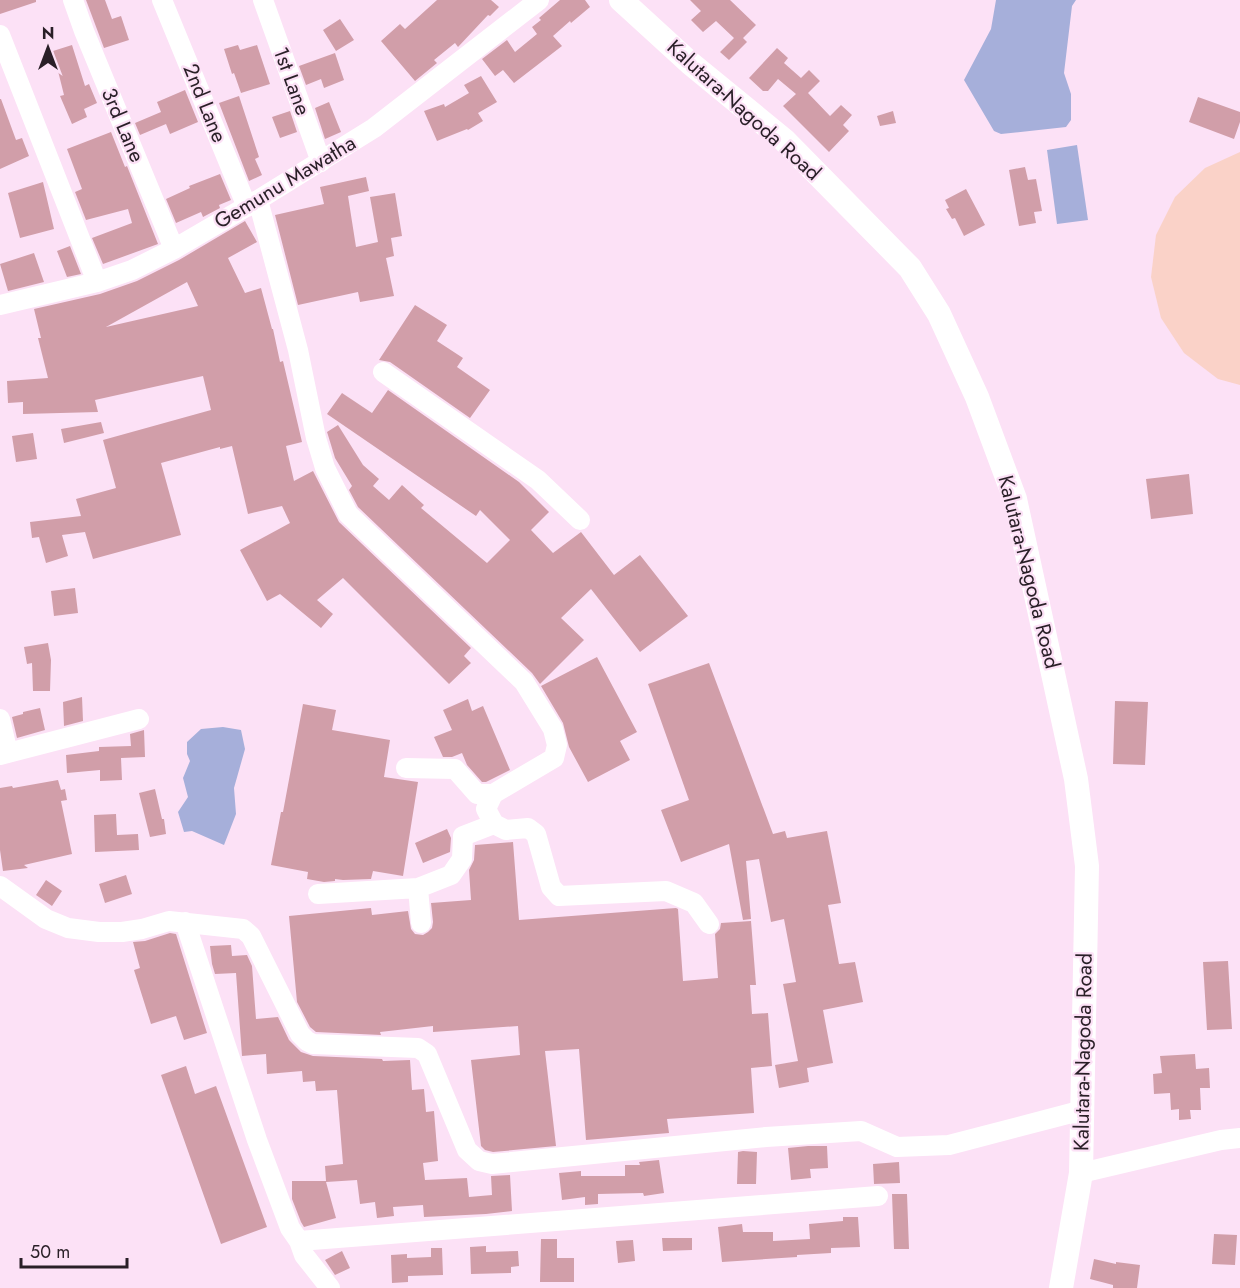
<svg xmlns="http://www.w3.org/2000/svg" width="1240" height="1288" viewBox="0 0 1240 1288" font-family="Jost,sans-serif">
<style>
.green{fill:#fad2c8}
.water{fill:#a6afda}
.building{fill:#d19ea9;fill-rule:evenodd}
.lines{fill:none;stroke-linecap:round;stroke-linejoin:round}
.minor{stroke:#fff;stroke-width:20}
.major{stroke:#fff;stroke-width:24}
.labels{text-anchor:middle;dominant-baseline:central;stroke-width:4.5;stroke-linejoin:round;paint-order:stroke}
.street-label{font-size:21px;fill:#291f27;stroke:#fce1f6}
</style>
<rect width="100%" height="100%" fill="#fce1f6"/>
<path class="green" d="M1240 152V385L1218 379 1184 353 1161 318 1151 277 1156 235 1175 197 1205 168Z"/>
<path class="water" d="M996 0H1076L1072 6 1064 73 1071 94V120L1066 127 1001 134 994 131 964 80 991 29Z
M1077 145 1088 220 1057 224 1047 150Z
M223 727 241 730 245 749 234 788 236 814 224 845 192 831 184 832 178 812 188 797 183 778 190 761 187 754V742L201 729Z"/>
<path class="building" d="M0 0H36V2L0 14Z
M86 0H105L112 19 121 16 129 40 104 48Z
M437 0H491L499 7 490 16 488 15 458 47 455 43 434 60 437 63 415 81 381 41 400 24 405 29Z
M560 0H585L590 7 571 23 570 21 553 36 562 46 514 83 503 70 495 76 482 59 507 40 515 52 537 34 532 27 541 20 539 18Z
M690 0H730L756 25 743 38 747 42 729 60 720 52 734 38 716 21 703 32 691 20 701 11Z
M340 19 354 40 336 51 323 30Z
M72 45 85 86 89 84 97 103 84 109 87 117 72 124 60 96 64 95 53 51Z
M238 45 240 50 257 45 270 84 241 93 234 73 232 74 224 49Z
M777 48 788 58 784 63 801 78 809 70 820 81 808 93 830 116 841 105 852 115 843 125 849 131 829 152 783 106 796 94 778 79 768 91H763L749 78Z
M335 53 344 80 324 88 321 79 306 85 299 66Z
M481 76 497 102 478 113 483 121 468 130 467 129 437 141 424 111 444 104 445 107 469 93 464 85Z
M185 90 198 122 170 134 166 124 140 135 135 123 161 112 157 102Z
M239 96 259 157 255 159 262 175 249 181 219 103Z
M1198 97 1240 112V122L1234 139 1189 122Z
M0 99H1L16 140 22 138 29 156 0 169Z
M329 102 341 132 325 139 315 108Z
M290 111 297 132 280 138 272 117Z
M893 111 896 123 880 126 877 116Z
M111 132 125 167 127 166 158 244 103 264 92 238 132 223 128 209 86 220 75 192 82 189 67 149Z
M1025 167 1028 180 1036 179 1042 211 1034 212 1036 223 1019 226 1009 170Z
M220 174 231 200 219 205 220 208 203 217 201 212 176 223 166 199 190 188 189 186Z
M366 177 369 191 348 196 356 247 378 242 370 197 395 193 402 236 391 238 394 256 386 258 394 296 360 302 358 292 298 305 275 215 324 204 320 187Z
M43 182 54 229 20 238 8 193Z
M966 189 985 225 964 236 955 218 952 219 946 209 949 208 945 200Z
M245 221 257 242 228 258 245 293 261 288 272 329H273L280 362 283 361 302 442 286 446 294 481 313 471 339 522 471 648 464 656 471 663 449 684 343 578 317 600 333 614 321 628 280 594 267 601 240 550 290 523 282 506 248 514 232 446 220 449V447L161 463 181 535 93 559 85 532 62 535 68 556 46 563 39 537 32 538 30 522 81 516 76 499 116 488 103 440 211 410 203 376 95 400 98 412 23 414V402L8 403 7 381 48 378 38 338H41L34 309 100 294 137 281 179 260ZM187 282 198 306 106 327Z
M70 246 81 274 67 277 57 251Z
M34 253 44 282 8 291 0 264Z
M415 305 447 325 437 341 463 358 457 367 490 390 470 418 390 362 379 360Z
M388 390 519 482 549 512 531 530 553 553 581 532 614 575 640 555 688 616 640 652 591 589 561 618 584 640 540 684 532 673 358 507 349 490 352 486 335 458 328 435 327 432 338 425 363 465 379 479 373 486 389 500 402 485 424 505 421 508 487 563 510 540 480 510 476 516 327 414 342 393 372 413Z
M101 422 104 433 64 443 61 429Z
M33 433 37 459 16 462 12 436Z
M1189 474 1193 514 1151 519 1146 479Z
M75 588 78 613 54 616 51 591Z
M48 643 51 660 50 691H33L32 663 27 664 24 647Z
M597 657 637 732 620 741 630 760 588 782 569 747 563 723 541 686Z
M709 663 773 834 785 831 787 838 827 831 841 903 828 905 839 964 855 962 863 1002 823 1010 833 1063 807 1068 809 1082 779 1088 775 1065 798 1061 783 984 796 982 784 919 771 922 759 859 746 861 751 919 743 920 729 844 681 862 661 810 689 800 648 684Z
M82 697 83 721 64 726 63 702Z
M468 699 472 711 483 706 510 770 486 782H482L467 765 462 753 452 757H443L434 737 452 730 443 710Z
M1115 701 1148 702 1145 765 1113 764Z
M303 704 336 710 332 730 390 740 384 777 418 782 403 876 373 871 371 879 343 880 335 879V881L324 882 307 879 308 872 271 865 281 812H283Z
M40 708 45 730 17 738 12 717 23 714V712Z
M144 730 145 757 121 758 122 780 100 781V770L67 773 66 755 99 751V747L131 746 130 734Z
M58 780 61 790 65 789 67 800 61 801 72 854 24 865 28 868 3 871 0 850V788L12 786 13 788Z
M155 789 162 819H164L166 834 150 837 139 793Z
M116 814 117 835 138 834 139 850 95 852 94 815Z
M447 829 451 838 450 852 423 863 415 843Z
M513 842 519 920 676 908 678 909 683 981 718 978 715 934 720 929 721 923 751 921 756 985H750L752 1014 768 1013 772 1066 751 1068 754 1113 667 1119 669 1133 586 1140 579 1049 545 1051 556 1146 493 1152 485 1150 481 1146 471 1060 520 1055 518 1026 433 1032V1026L380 1032 381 1035 316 1032 310 1027 297 1002 289 916 371 908 372 915 408 911 411 929 415 934 423 935 428 932 432 928 433 922 431 903 471 900 469 870 474 860 475 845Z
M126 875 132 894 105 903 99 884Z
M46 880 62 891 52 906 36 895Z
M170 933 176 934 207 1033 184 1040 176 1016 151 1024 134 970 140 968 133 942 145 941Z
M231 945 232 956 247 955 252 966 256 1019 278 1017 289 1040 301 1052 313 1056 382 1059 383 1061 410 1060 412 1090 424 1089 426 1112 434 1111 438 1161 423 1163 425 1180 467 1178 469 1197 492 1195 491 1176 510 1175 512 1211 486 1214 424 1217 423 1205 393 1207 394 1216 377 1218 375 1202 360 1204 357 1180 326 1182 336 1218 304 1227 301 1222 292 1199V1181H326L325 1166 343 1164 337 1090 316 1091 315 1081 303 1082 302 1071 267 1074 266 1054 242 1056 236 973 215 974 212 964 210 946Z
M1228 961 1232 1029 1207 1030 1203 962Z
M1195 1054 1196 1069 1209 1068 1210 1088H1200L1201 1110H1190L1191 1119 1179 1120V1109L1171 1110 1170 1093 1154 1094 1153 1074 1162 1073 1160 1056Z
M186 1066 195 1094 216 1086 267 1227 221 1244 161 1075Z
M808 1146H827L828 1168 810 1169 811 1178 791 1180 788 1148Z
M743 1151 757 1152 756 1184H737L738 1152Z
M659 1160 664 1193 644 1196 643 1193 598 1194V1204L585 1205V1197L562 1200 559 1173 581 1171V1176H625V1165H640L639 1162Z
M899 1162 900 1183 874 1184 873 1164Z
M892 1194H907L909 1249H894Z
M843 1217H858L860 1247 831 1248V1253L797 1255V1257L722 1262 718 1227 742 1224 743 1232H773V1241L810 1239 809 1224 843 1221Z
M1214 1234 1237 1235 1235 1265 1212 1264Z
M662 1238H692V1250L663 1251Z
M541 1239H557V1258H574V1282H540Z
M633 1240 635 1261 618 1263 616 1241Z
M486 1246V1252L518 1251 519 1266 511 1267V1273L471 1274 470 1247Z
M431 1248H442L443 1275 408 1276V1282L392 1283 391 1255 407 1254V1258L431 1257Z
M342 1251 350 1268 335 1275 325 1260Z
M1094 1259 1116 1264V1262L1140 1265 1137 1288H1113V1285L1090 1279Z"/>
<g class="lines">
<path class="minor" d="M73 0 84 31 174 249
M162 0 247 207
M263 0 321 162
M0 35 97 282
M258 200 298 350 316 438 325 468 348 514 524 682 553 729 557 745 554 758 493 794 486 809 494 824 506 830 528 828 536 834 551 887 559 896 666 891 694 903 709 924
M0 305 97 282 132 270 174 249 258 200 374 128 539 0
M383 372 538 480 580 520
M0 719 8 753
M0 755 139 719
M406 768 455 769 477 794H493
M0 886 46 919 68 928 99 932H122L142 929 169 921 243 929 251 936 300 1034 307 1041 313 1044 418 1048 427 1054 467 1150 479 1161 492 1164 766 1137 861 1131 897 1147 949 1145 1083 1110
M418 888 421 923
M318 894 418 888 451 875 462 859 463 836 494 824
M185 922 257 1140 290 1228 299 1241 304 1255 330 1288
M1081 1173 1221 1140 1240 1138
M299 1241 878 1196"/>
<path class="major" d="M621 0 690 63 784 140 910 268 939 314 977 397 1015 499 1076 779 1087 866 1081 1173 1061 1288"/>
</g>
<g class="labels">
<g class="street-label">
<text transform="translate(292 81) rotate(70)">1st Lane</text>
<text transform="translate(205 103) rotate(68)">2nd Lane</text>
<text transform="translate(744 110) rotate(42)">Kalutara-Nagoda Road</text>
<text transform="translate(123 125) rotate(67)">3rd Lane</text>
<text transform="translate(285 182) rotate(-31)">Gemunu Mawatha</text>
<text transform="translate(1029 572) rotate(76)">Kalutara-Nagoda Road</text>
<text transform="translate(1083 1052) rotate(-89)">Kalutara-Nagoda Road</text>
</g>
</g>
<g transform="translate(48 48)" stroke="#fce1f6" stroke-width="4.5" paint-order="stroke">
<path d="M0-4.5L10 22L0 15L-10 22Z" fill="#291f27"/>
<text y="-9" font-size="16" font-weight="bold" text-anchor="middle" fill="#291f27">N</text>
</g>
<path d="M21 1258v9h106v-9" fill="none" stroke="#291f27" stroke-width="3"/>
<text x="30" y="1258" font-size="18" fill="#291f27" stroke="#fce1f6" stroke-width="4.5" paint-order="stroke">50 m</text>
</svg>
